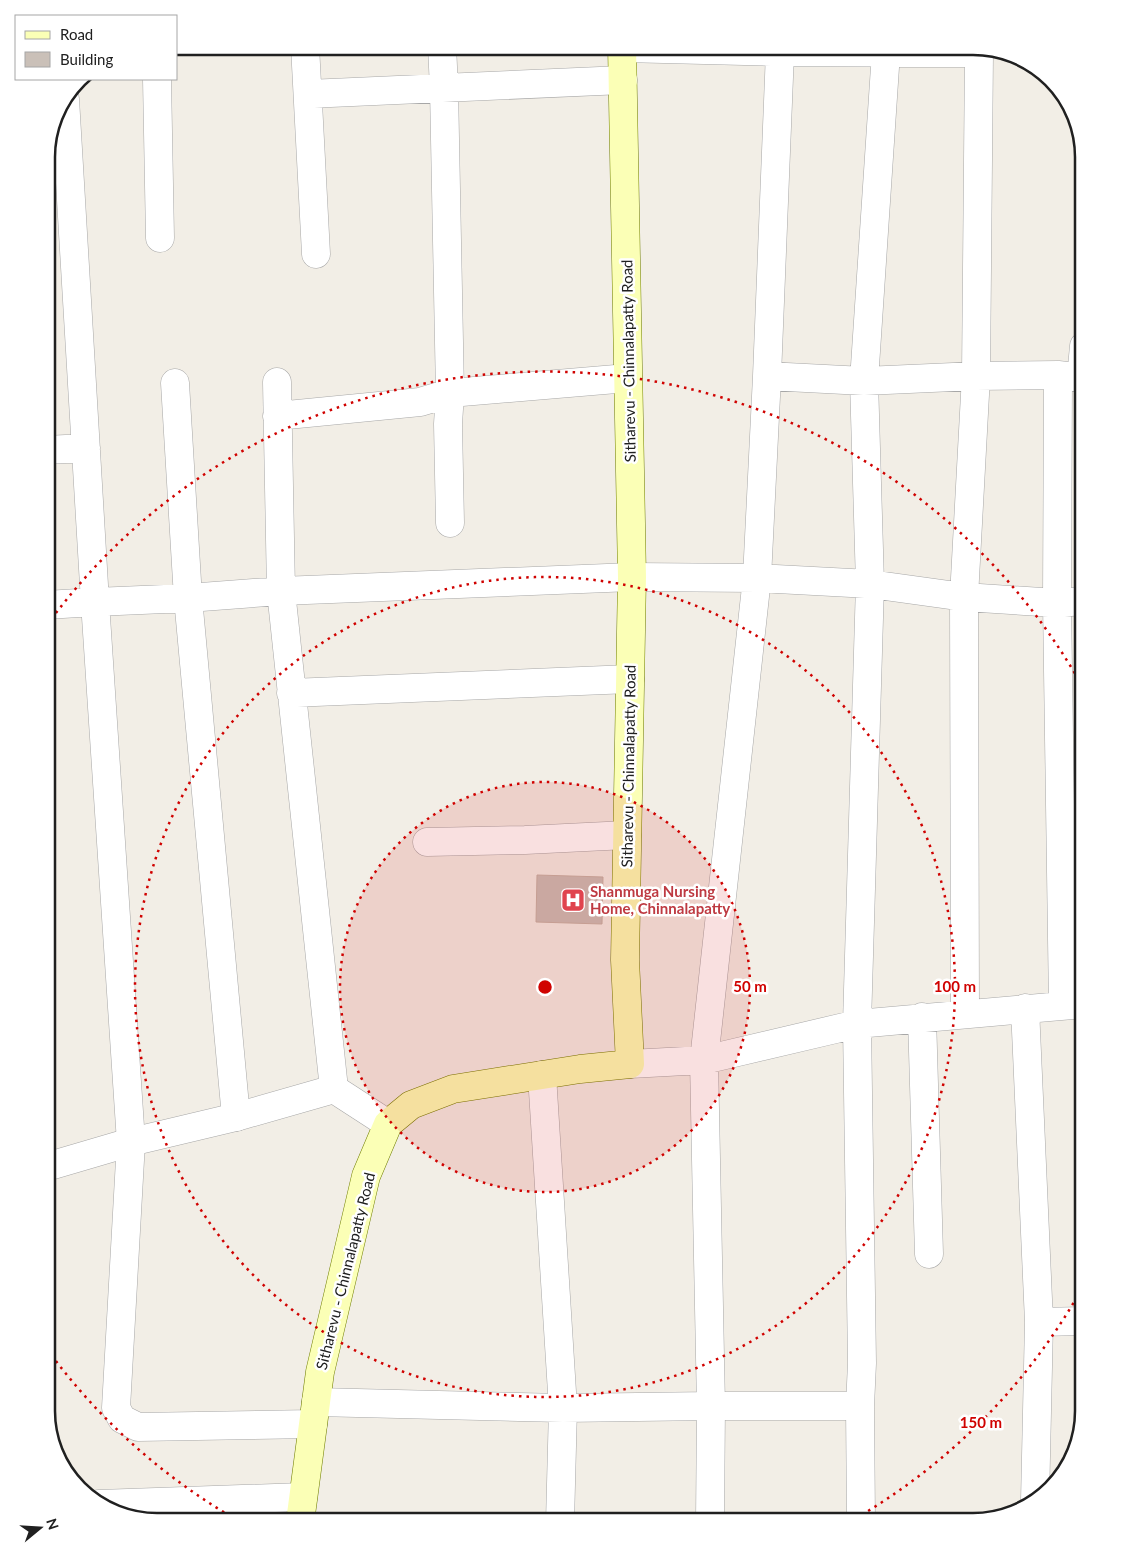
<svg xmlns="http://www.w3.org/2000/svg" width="1130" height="1568" viewBox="0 0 1130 1568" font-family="Lato,sans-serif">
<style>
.building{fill:#cac0b8;stroke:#c5b4a7}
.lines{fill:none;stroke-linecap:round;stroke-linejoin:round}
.minor-casing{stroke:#a7a7a7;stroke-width:29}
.tertiary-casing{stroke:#a7a7a7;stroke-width:29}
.secondary-casing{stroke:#707e00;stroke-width:29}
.minor{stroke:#fff;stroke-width:28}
.tertiary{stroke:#fff;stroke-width:28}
.secondary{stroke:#fbffb6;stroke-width:28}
.ring{fill:none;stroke:#d00200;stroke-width:2.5;stroke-dasharray:2.5 5}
.labels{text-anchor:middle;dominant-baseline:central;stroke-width:5;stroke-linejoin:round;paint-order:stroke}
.street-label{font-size:15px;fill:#202020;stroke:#fff}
.health-label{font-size:15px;font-weight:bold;fill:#be3a42;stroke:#fff;text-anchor:start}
.rim{fill:none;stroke:#202020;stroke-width:2.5}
.centre{fill:#d00200;stroke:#fff;stroke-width:2.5}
.ring-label{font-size:15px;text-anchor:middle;font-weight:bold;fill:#d00200;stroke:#fff;stroke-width:5;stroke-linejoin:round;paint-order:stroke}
</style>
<rect width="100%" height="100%" fill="#f2eee6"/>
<path class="building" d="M537 875 603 877 602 924 536 922Z"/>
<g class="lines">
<g class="minor-casing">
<path id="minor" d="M305 46 316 254
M442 46 444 88 450 393 448 424 450 523
M623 48 780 52V46
M886 52 864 381 870 584 964 597 965 1013
M157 79 160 238
M308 94 623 80
M1058 375 1057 603 1084 601
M767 376 780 52 979 53 976 376 964 597 1057 603 1063 1005
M1081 378 1084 346
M175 383 188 598 95 602 131 1142 116 1408 122 1419 138 1427 313 1424
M277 416 420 402 450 393 628 378
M46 450 86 448
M46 605 95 602 65 99
M291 693 630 679
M427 842 525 840 627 835
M1025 1008 1039 1322 1035 1501
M922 1017 929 1254
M630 1064 704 1060 857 1024 1084 1004
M542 1075 563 1408 560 1522
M334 1089 281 591 632 577 757 578 704 1060 711 1406 710 1522
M236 1117 188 598 281 591 277 382
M1039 1322 1084 1321
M316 1402 563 1408 711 1406H860
M99 1504 303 1497
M861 1522 860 1406 862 1363 857 1024 870 584 757 578 767 376 864 381 976 376 1058 375 1084 378"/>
</g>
<g class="tertiary-casing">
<path id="tertiary" d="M46 1167 131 1142 236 1117 334 1089 388 1124"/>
</g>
<g class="secondary-casing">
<path id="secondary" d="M300 1522 320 1372 366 1176 388 1124 411 1105 453 1089 580 1069 630 1064 625 960 632 577 622 46"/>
</g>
<use href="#minor" class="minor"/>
<use href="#tertiary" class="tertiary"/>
<use href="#secondary" class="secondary"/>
</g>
<circle cx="545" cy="987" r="205" fill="#d00200" fill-opacity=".12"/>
<g class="ring">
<circle cx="545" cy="987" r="205"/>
<circle cx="545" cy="987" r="410"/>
<path d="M1081 1290A616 616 0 0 1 853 1520M237 1520A616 616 0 0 1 47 1349M47 625A616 616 0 0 1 1081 684"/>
</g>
<defs>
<g id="hospital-square" transform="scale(1.25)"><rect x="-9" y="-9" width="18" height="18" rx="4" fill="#e0444e" stroke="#fff"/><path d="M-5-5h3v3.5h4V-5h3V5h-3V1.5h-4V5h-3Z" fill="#fff"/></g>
</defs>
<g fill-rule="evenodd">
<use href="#hospital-square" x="573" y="900"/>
</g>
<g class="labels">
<g class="street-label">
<text transform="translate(628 361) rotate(-91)">Sitharevu - Chinnalapatty Road</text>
<text transform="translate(628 766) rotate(-89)">Sitharevu - Chinnalapatty Road</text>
<text transform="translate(345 1271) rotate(-76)">Sitharevu - Chinnalapatty Road</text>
</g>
<g class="health-label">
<text x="590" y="891">Shanmuga Nursing<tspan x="590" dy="17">Home, Chinnalapatty</tspan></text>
</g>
</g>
<path d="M0 0H1130V1568H0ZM157 55H973A102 102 0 0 1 1075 157V1411A102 102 0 0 1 973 1513H157A102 102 0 0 1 55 1411V157A102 102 0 0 1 157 55Z" fill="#fff" fill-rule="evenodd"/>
<path class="rim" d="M157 55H973A102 102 0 0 1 1075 157V1411A102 102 0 0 1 973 1513H157A102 102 0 0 1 55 1411V157A102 102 0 0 1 157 55Z"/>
<circle cx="545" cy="987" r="8" class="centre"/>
<g class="ring-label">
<text x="750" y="992">50 m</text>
<text x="955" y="992">100 m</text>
<text x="981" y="1428">150 m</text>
</g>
<rect x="15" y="15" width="162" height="65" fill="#ffffff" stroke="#a6a6a6"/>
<rect x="25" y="31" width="25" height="8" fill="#fbffb6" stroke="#a6a6a6"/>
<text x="60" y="40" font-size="15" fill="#202020">Road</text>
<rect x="25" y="52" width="25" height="15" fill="#cac0b8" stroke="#a6a6a6"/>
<text x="60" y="65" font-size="15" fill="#202020">Building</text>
<g transform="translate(40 1528) rotate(72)" stroke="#ffffff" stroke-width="4" paint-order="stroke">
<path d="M0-4L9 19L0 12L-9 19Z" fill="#202020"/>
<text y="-8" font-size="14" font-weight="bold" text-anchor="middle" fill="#202020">N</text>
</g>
</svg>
